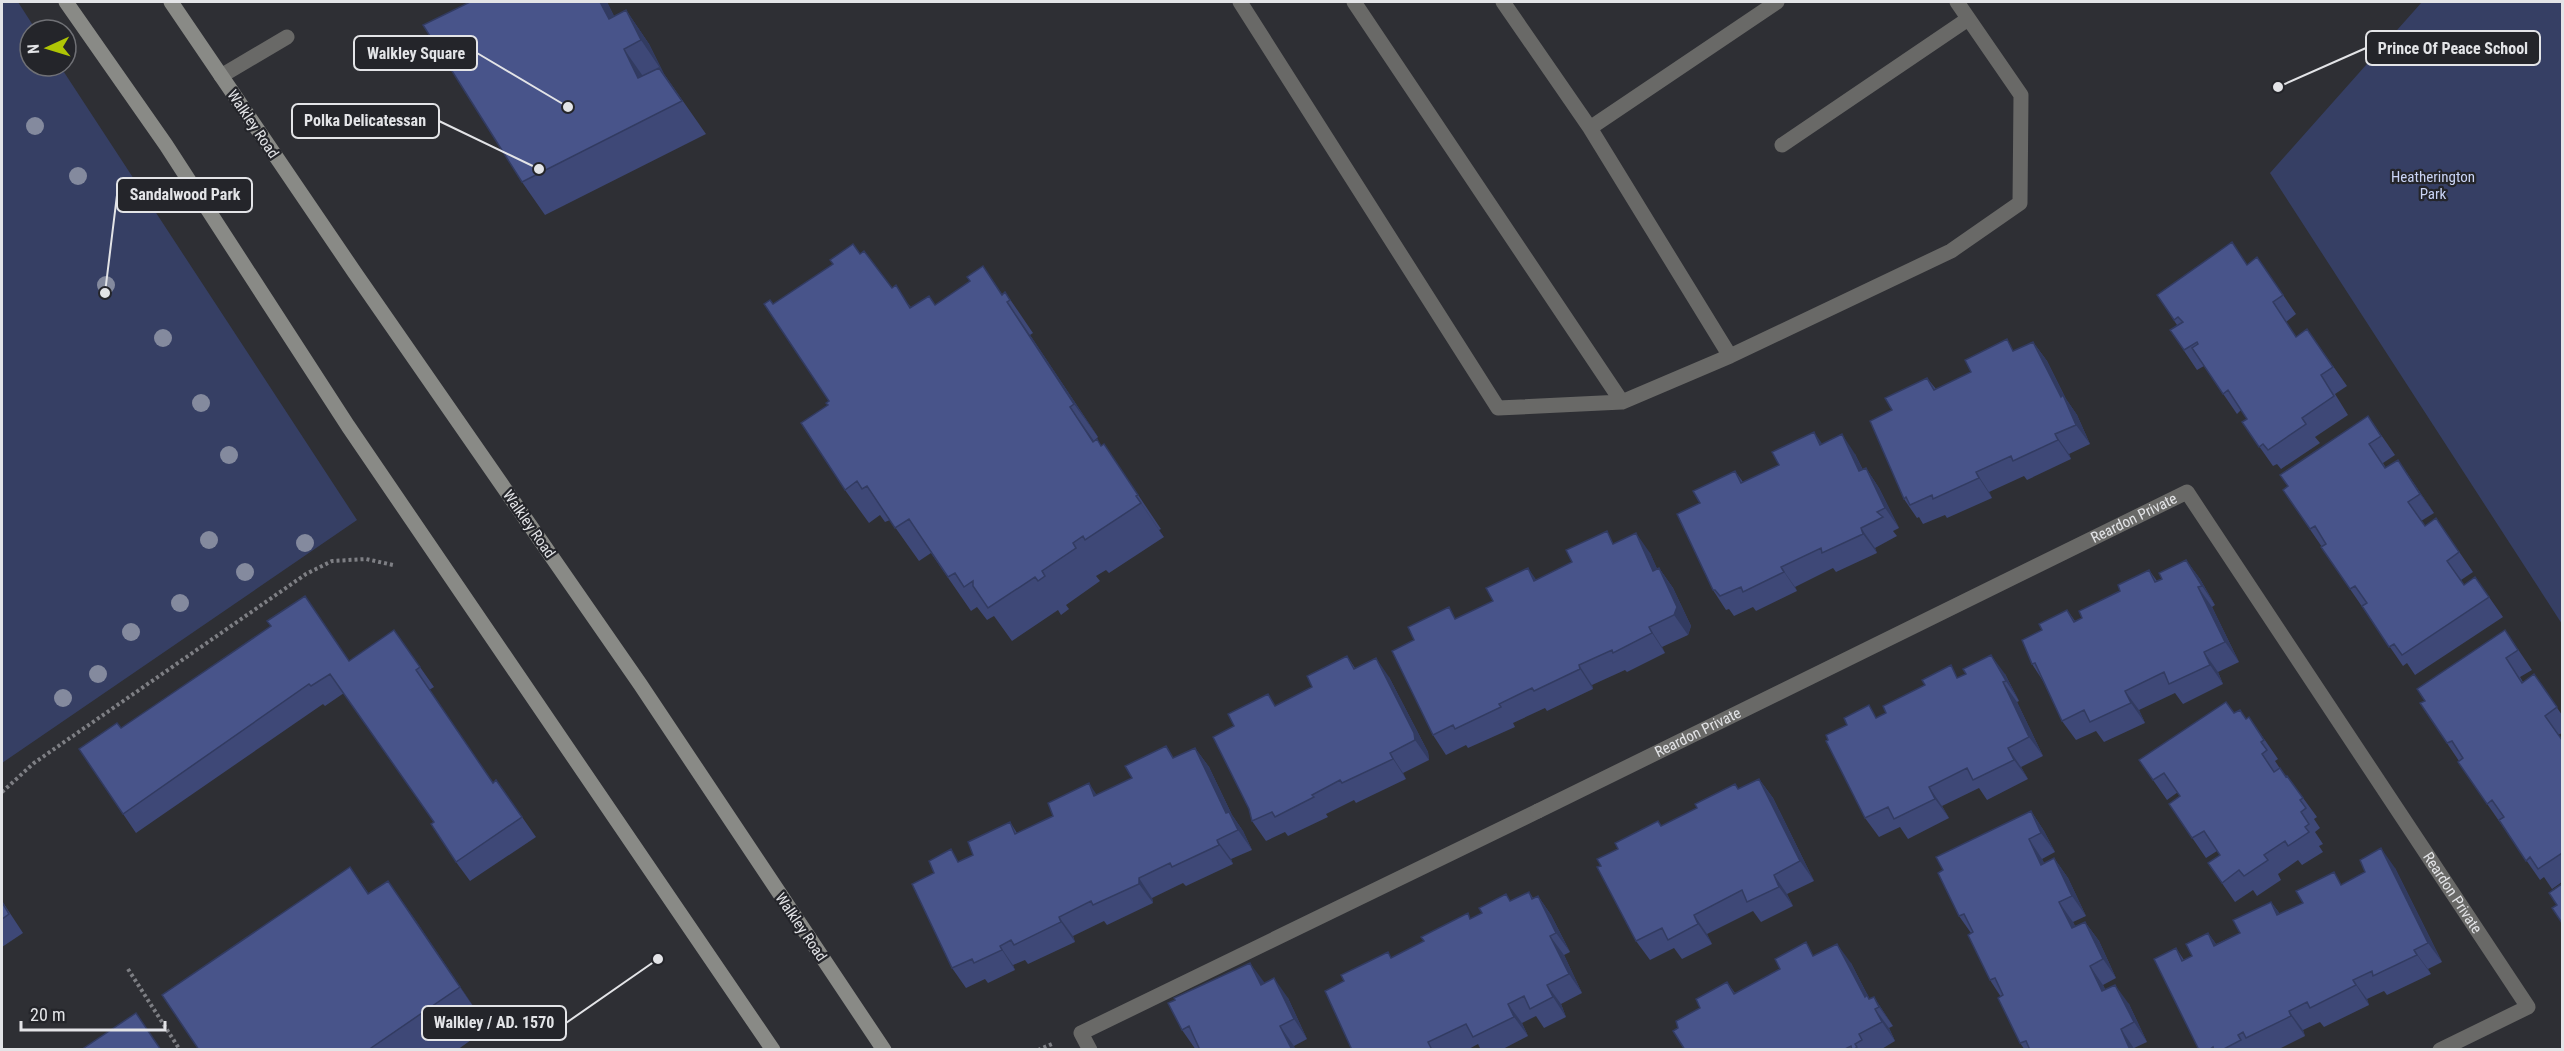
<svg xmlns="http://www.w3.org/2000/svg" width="2564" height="1051" viewBox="0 0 2564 1051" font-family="'Roboto Condensed',sans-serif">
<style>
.green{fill:#363f64}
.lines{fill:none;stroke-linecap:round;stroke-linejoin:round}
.path{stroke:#7e7f84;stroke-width:4;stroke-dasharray:3 3;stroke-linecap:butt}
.service{stroke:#696967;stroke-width:15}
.minor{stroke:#696967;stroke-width:15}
.secondary{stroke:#898a86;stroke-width:15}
.tree{fill:#848a9e}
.wall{fill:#3e4877}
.shaded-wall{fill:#323b61}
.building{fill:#48548a;stroke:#323b61;stroke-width:1.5}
.labels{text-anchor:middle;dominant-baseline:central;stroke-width:4.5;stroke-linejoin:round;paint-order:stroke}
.street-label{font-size:15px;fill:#e3e4e7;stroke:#24252a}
.park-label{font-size:15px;fill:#cad4f5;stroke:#24252a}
.leader{fill:none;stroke:#e3e4e7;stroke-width:2}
.callout-dot{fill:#e3e4e7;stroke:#24252a;stroke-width:2}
.callout{fill:#24252a;stroke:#e3e4e7;stroke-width:2}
.callout-label{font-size:16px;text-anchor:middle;font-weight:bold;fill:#e3e4e7}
</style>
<rect width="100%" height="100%" fill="#2e2f34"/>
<path class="green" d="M2 2H18L36 30H30V66H60L357 520 2 763Z
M2422 2H2562V624L2270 173Z"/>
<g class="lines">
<path class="path" d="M2 792 34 763 306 574 332 561 366 559 393 565
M128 969 180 1050
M1038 1050 1052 1044"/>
<path class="service" d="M1240 2 1498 408 1622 402 1730 356 1951 251 2020 203 2021 95 1957 2
M1354 2 1622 402
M1503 2 1590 128 1730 356
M221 76 287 37
M1590 128 1777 2
M1782 145 1968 19
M1090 1050 1081 1033 1538 811"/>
<path class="minor" id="s1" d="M1538 811 2187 492 2528 1007 2440 1050"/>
<path class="secondary" d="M66 2 166 145 348 426 773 1050
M171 2 355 273 640 684 884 1050"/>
</g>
<g class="tree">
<circle cx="35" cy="126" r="9"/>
<circle cx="78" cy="176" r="9"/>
<circle cx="106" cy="285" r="9"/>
<circle cx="163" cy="338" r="9"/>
<circle cx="201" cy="403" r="9"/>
<circle cx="229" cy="455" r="9"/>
<circle cx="209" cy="540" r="9"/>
<circle cx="305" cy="543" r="9"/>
<circle cx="245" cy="572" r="9"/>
<circle cx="180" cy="603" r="9"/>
<circle cx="131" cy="632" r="9"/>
<circle cx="98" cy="674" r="9"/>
<circle cx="63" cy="698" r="9"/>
</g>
<path class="wall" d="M470 2H607L614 16 626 10 649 44 664 74 706 134 545 215 522 182Z
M860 254 911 307 935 305 1002 294 1005 292 1033 333 1030 335 1098 437 1094 441 1101 446 1104 444 1161 529 1159 530 1164 537 1109 573 1106 570 1096 576 1100 581 1066 605 1069 609 1061 615 1058 610 1012 641 994 616 987 620 977 607 971 611 931 553 919 561 890 520 885 522 880 515 869 523 845 490 828 405 829 401 773 304Z
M2257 257 2296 314 2286 322 2296 337 2307 329 2347 386 2335 394 2348 415 2315 437 2320 443 2281 469 2277 464 2273 466 2242 422 2247 419 2241 410 2237 414 2204 366 2197 370 2170 330 2177 325 2157 295 2247 265Z
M2033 342 2047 361 2066 399 2077 415 2090 444 2069 454 2071 459 2027 480 2024 476 1989 492 1992 498 1947 518 1945 515 1923 524 1919 517 1917 518 1904 499 1927 378 1936 389Z
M2368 416 2395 455 2383 463 2386 468 2398 460 2434 513 2421 521 2425 526 2436 518 2473 572 2461 580 2464 585 2475 577 2503 617 2415 675 2407 663 2403 666 2321 547H2322L2283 490Z
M1822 444 1855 454 1863 470 1866 468 1879 488 1899 528 1893 531 1897 536 1875 548 1877 553 1836 572 1833 568 1795 587 1797 591 1756 611 1753 607 1734 616 1729 609 1726 610 1713 590 1700 503 1735 471 1743 482Z
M1615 543 1650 553 1657 569 1659 568 1673 588 1691 626 1688 635 1662 647 1665 653 1627 672 1625 670 1592 685 1593 689 1547 711 1545 708 1513 723 1515 727 1468 748 1466 745 1446 755 1433 735 1457 618Z
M2186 560 2200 579 2215 605 2212 607 2239 662 2218 672 2223 684 2183 704 2175 693 2139 710 2145 723 2104 742 2096 731 2076 740 2062 721 2043 681 2032 664 2042 630 2067 610 2075 621 2082 618 2120 591 2149 570 2157 581 2162 579Z
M394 630 434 687 429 690 493 783 496 780 536 837 470 881 456 862 434 822 344 693 325 706 323 704 136 833 79 749 121 728 349 661Z
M2505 630 2532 670 2520 677 2523 682 2534 674 2562 715V733L2558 735 2562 740V739V882L2552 889 2544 877 2540 880 2458 762 2459 761 2420 703 2425 701Z
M1347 656 1355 668 1389 677 1428 752 1429 760 1403 773 1406 779 1356 803 1354 800 1326 814 1328 817 1288 836 1285 832 1266 841 1252 821 1277 706 1312 687Z
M2005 674 2019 701 2017 702 2043 756 2021 767 2028 779 1987 800 1979 788 1942 806 1949 818 1908 839 1900 827 1879 837 1865 818 1847 725 1878 717 1959 677Z
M2234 713 2247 719 2249 717 2278 759 2275 761 2281 770 2286 777 2287 776 2317 817 2314 819 2320 828 2315 832 2323 844 2319 846 2323 852 2302 865 2298 860 2278 874 2281 880 2257 896 2253 890 2235 902 2208 863 2220 855 2217 851 2206 858 2169 804 2180 796 2178 792 2167 800 2139 760Z
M1195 748 1209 767 1232 815 1243 831 1252 850 1231 859 1233 864 1186 886 1183 883 1152 898 1153 903 1107 925 1104 921 1073 936 1075 942 1028 964 1025 960 1013 965 1015 970 988 983 985 979 966 988 952 968 960 861 973 855 1010 822 1017 833Z
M1759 779 1773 798 1814 881 1787 894 1793 906 1761 922 1753 911 1707 934 1712 944 1682 959 1674 948 1650 960 1636 941 1601 866 1618 849 1697 808 1735 784 1739 789Z
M2031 811 2044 831 2055 852 2042 859 2044 863 2054 858 2068 878 2086 916 2073 922 2075 926 2085 922 2099 941 2116 978 2103 985 2105 989 2129 1004 2147 1042 2134 1048 2135 1050H2025L2020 1043 2001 997 1990 980 1971 933 1959 916Z
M350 867 369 894 388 881 488 1028 457 1050H199Z
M2395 868 2442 962 2428 969 2431 974 2387 995 2384 991 2367 999 2369 1005 2324 1027 2320 1022 2303 1030 2305 1036 2277 1050H2199L2176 948 2184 960 2192 956 2208 933 2216 944 2240 933 2271 902 2280 914 2343 884Z
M1529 892 1533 898 1538 896 1551 915 1570 952 1564 955 1582 993 1561 1004 1566 1017 1544 1028 1536 1016 1522 1023 1528 1036 1501 1050H1481L1478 1044 1467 1050H1352L1392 957Z
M2 901 23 933 2 947Z
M1815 955 1851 963 1868 996 1870 999 1874 997 1887 1017 1893 1026 1889 1028 1895 1041 1880 1050H1685L1678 1028 1727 982 1735 993Z
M1265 983 1288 998 1307 1039 1294 1046 1199 1048 1196 1050 1182 1030Z"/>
<path class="shaded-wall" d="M600 2H607L629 46 609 19Z
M626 10 649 44 664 74 641 40Z
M624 49 647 82 638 78Z
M983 266 1030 335 1098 437 1074 404Z
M2033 342 2047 361 2066 399 2077 415 2090 444 2076 425Z
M1070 407 1094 441 1116 475 1093 442Z
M1814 432 1828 452 1820 445Z
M1842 434 1855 454 1873 491 1859 471Z
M2055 434 2069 454 2071 459 2058 440Z
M2398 460 2411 479 2434 513 2420 494Z
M1866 468 1879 488 1899 528 1885 508Z
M1976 472 1989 492 1992 498 1979 478Z
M1136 496 1159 530 1164 537 1141 503Z
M1861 528 1875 548 1877 553 1863 534Z
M1636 533 1650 553 1667 590 1653 571Z
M2186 560 2200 579 2215 605 2202 586Z
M1781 567 1795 587 1797 591 1784 572Z
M1528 568 1542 588 1534 581Z
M1659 568 1673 588 1691 626 1688 635 1674 615Z
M2198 587 2212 607 2239 662 2225 642Z
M1649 627 1662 647 1665 653 1652 633Z
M2204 652 2218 672 2223 684 2210 665Z
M1991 655 2005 674 2019 701 2006 681Z
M1376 658 1389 677 1428 752 1429 760 1415 740Z
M1579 665 1592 685 1593 689 1580 669Z
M2003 682 2017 702 2043 756 2029 737Z
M2125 691 2139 710 2145 723 2131 703Z
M1195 748 1209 767 1232 815 1243 831 1252 850 1226 813Z
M2008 748 2021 767 2028 779 2014 760Z
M1390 753 1403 773 1406 779 1393 759Z
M1759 779 1773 798 1814 881 1800 861Z
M1089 783 1102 803 1094 796Z
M1929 787 1942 806 1949 818 1935 799Z
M2031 811 2044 831 2055 852 2041 833Z
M2029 839 2042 859 2055 884 2041 865Z
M1217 840 1231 859 1233 864 1219 845Z
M2381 848 2395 868 2442 962 2428 943Z
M2054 858 2068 878 2086 916 2072 896Z
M1774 875 1787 894 1793 906 1779 887Z
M1139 878 1152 898 1153 903 1139 884Z
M388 881 417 922 488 1028 460 987Z
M1538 896 1551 915 1570 952 1556 933Z
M2059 902 2073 922 2085 948 2072 928Z
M2271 902 2285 921 2277 915Z
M1694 915 1707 934 1712 944 1698 924Z
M1059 917 1073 936 1075 942 1061 922Z
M2085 922 2099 941 2116 978 2103 959Z
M2208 933 2222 952 2214 946Z
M1550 936 1564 955 1582 993 1569 974Z
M1837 944 1851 963 1868 996 1876 1008 1865 997Z
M1000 946 1013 965 1015 970 1002 950Z
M2414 950 2428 969 2431 974 2417 955Z
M1250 963 1264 982 1274 1005 1261 985Z
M2090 966 2103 985 2115 1011 2102 991Z
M1274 978 1288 998 1307 1039 1294 1019Z
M2353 980 2367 999 2369 1005 2356 985Z
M1547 985 1561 1004 1566 1017 1553 997Z
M2115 985 2129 1004 2147 1042 2134 1022Z
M1874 997 1887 1017 1893 1026 1879 1007Z
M1508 1004 1522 1023 1528 1036 1514 1017Z
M1875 1009 1889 1028 1895 1041 1882 1022Z
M2289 1011 2303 1030 2305 1036 2291 1016Z
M1280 1026 1294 1046 1296 1050H1292Z
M2121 1029 2135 1050H2130Z"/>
<path class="building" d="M470 2H600L609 19 626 10 641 40 624 49 638 78 659 68 682 101 522 182 423 25Z
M2232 242 2247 265 2257 257 2283 295 2273 302 2296 337 2307 329 2333 367 2321 375 2334 396 2302 418 2306 424 2268 450 2263 444 2259 447 2242 422 2247 419 2228 390 2223 394 2192 348 2198 344 2197 342 2184 350 2170 330 2183 322 2178 317 2174 320 2157 295Z
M853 244 860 254 864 251 892 288 896 285 910 308 929 296 935 305 970 281 967 277 983 266 1002 295 1005 292 1010 300 1007 302 1074 404 1070 407 1093 442 1097 439 1101 446 1104 444 1138 495 1136 496 1141 503 1085 540 1083 536 1073 543 1076 548 1042 571 1045 576 1038 581 1035 577 988 608 973 586V581L964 587 955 573 948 577 909 519 895 528 867 486 862 489 857 481 845 490 801 423 828 405 826 403 829 401 764 304 770 300 773 304 833 264 830 260Z
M2007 339 2013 351 2033 342 2061 397 2063 395 2076 425 2055 434 2058 440 2013 461 2011 456 1976 472 1979 478 1933 499 1932 495 1910 505 1906 497 1904 499 1870 421 1892 410 1885 398 1927 378 1934 390 1971 372 1965 360Z
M2368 416 2381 436 2369 444 2385 468 2398 460 2420 494 2408 502 2425 526 2436 518 2459 552 2447 561 2464 585 2475 577 2489 597 2402 655 2394 644 2389 647 2362 606 2367 603 2355 586 2350 589 2321 547 2326 544 2315 526 2310 529 2283 490 2288 486 2280 475Z
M1814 432 1820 445 1842 434 1859 471 1866 468 1885 508 1877 512 1883 517 1861 528 1863 534 1822 553 1821 548 1781 567 1784 572 1743 592 1741 587 1720 596 1715 590H1713L1677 514 1700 503 1693 491 1735 471 1741 483 1779 465 1772 452Z
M1607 531 1613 544 1636 533 1653 571 1659 568 1677 607 1674 615 1649 627 1652 633 1613 653 1612 650 1579 665 1580 669 1534 691 1532 688 1499 704 1501 707 1455 729 1453 725 1433 735 1392 651 1414 640 1408 627 1449 607 1455 619 1493 601 1486 588 1528 568 1534 581 1572 562 1566 550Z
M2186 560 2202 586 2198 587 2225 642 2204 652 2210 665 2169 684 2164 672 2125 691 2131 703 2090 722 2084 710 2062 721 2035 663 2032 664 2022 640 2042 630 2039 624 2067 610 2074 622 2082 618 2079 611 2120 591 2118 585 2149 570 2155 582 2162 579 2159 573Z
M305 596 349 661 394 630 420 667 416 670 493 783 496 780 522 817 456 862 431 824 434 822 330 674 311 686 309 684 123 814 79 749 117 723 121 728 158 703 271 626 267 621Z
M2505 630 2518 650 2506 658 2522 683 2534 674 2557 707 2545 716 2562 740V739V853L2538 869 2530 857 2526 861 2499 820 2504 817 2492 800 2487 804 2458 762 2463 758 2452 741 2447 743 2420 703 2425 701 2417 689Z
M1991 655 2006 681 2003 682 2029 737 2008 748 2014 760 1973 780 1967 768 1929 787 1935 799 1894 819 1888 807 1865 818 1826 741 1828 740 1826 735 1847 725 1844 718 1869 705 1876 718 1886 713 1883 706 1925 685 1922 680 1951 665 1957 678 1966 674 1963 669Z
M1347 656 1354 669 1376 658 1414 733 1415 740 1390 753 1393 759 1342 783 1340 780 1312 795 1314 797 1275 817 1272 812 1252 821 1249 809 1213 737 1234 726 1228 714 1268 694 1275 706 1312 687 1307 676Z
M2226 702 2234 713 2240 710 2246 719 2249 717 2264 740 2261 742 2267 750 2262 754 2274 772 2280 768 2286 777 2287 776 2303 798 2300 800 2306 808 2301 812 2309 824 2305 827 2309 832 2288 846 2285 841 2264 855 2268 860 2244 876 2239 870 2222 883 2208 863 2220 855 2204 831 2192 838 2169 804 2180 796 2164 773 2153 780 2139 760Z
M1166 746 1173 758 1195 748 1226 813 1229 812 1238 830 1217 840 1219 845 1172 867 1170 863 1139 878V884L1093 905 1091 901 1059 917 1061 922 1014 945 1011 940 1000 946 1002 950 974 963 972 959 952 968 912 884 934 873 929 861 951 849 958 862 973 855 968 842 1010 822 1015 834 1053 816 1048 803 1089 783 1094 796 1132 778 1125 766Z
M1759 779 1800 861 1774 875 1779 887 1747 902 1742 890 1694 915 1698 924 1668 940 1662 928 1636 941 1597 867 1601 866 1597 859 1618 849 1615 843 1658 821 1661 826 1697 808 1695 804 1735 784 1738 789Z
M2031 811 2041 833 2029 839 2041 865 2054 858 2072 896 2059 902 2072 928 2085 922 2103 959 2090 966 2102 991 2115 985 2134 1022 2121 1029 2130 1050H2030L2026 1041 2020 1043 1998 998 2003 995 1995 978 1990 980 1968 935 1973 932 1964 914 1959 916 1938 873 1943 870 1936 857Z
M2381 848 2428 943 2414 950 2417 955 2373 976 2372 971 2353 980 2356 985 2310 1008 2307 1002 2289 1011 2291 1016 2246 1038 2243 1032 2238 1035 2241 1040 2222 1050H2214L2213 1047 2209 1050H2199L2154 959 2176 948 2182 961 2192 956 2186 944 2208 933 2214 946 2240 933 2233 920 2271 902 2277 915 2303 903 2296 891 2334 872 2341 885 2365 872 2360 860Z
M350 867 368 894 388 881 460 987 368 1050H199L162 995Z
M2562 884V923L2552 908 2557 905 2549 893Z
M1529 892 1532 899 1538 896 1556 933 1550 936 1569 974 1547 985 1553 997 1530 1009 1524 996 1508 1004 1514 1017 1473 1037 1466 1024 1428 1042 1432 1050H1352L1325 991 1344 981 1341 975 1388 952 1391 958 1424 941 1421 937 1468 913 1470 919 1482 913 1479 908 1506 894 1510 901Z
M2 902 9 914 2 919Z
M1806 942 1813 956 1837 944 1865 997 1867 995 1869 999 1874 997 1879 1007 1875 1009 1882 1022 1859 1034 1862 1040 1855 1044 1857 1047 1853 1050H1852L1851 1046 1843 1050H1685L1673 1031 1678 1028 1676 1021 1700 1008 1696 999 1727 982 1734 994 1780 969 1775 959Z
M1250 963 1261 985 1274 978 1294 1019 1280 1026 1292 1050H1200L1189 1026 1182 1030 1168 1003 1175 1000 1174 998Z
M136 1013 161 1050H81Z"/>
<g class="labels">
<g class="street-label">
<text transform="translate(253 124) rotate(56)">Walkley Road</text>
<text stroke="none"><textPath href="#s1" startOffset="664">Reardon Private</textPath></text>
<text transform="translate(529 524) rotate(55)">Walkley Road</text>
<text stroke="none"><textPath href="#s1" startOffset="178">Reardon Private</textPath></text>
<text stroke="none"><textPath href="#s1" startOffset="1204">Reardon Private</textPath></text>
<text transform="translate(801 927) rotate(56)">Walkley Road</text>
</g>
<g class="park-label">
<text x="2433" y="177">Heatherington<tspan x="2433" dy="17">Park</tspan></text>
</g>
</g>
<path class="leader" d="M2278 87L2366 48M568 107L477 53M539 169L439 121M105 293L117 195M658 959L566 1023"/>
<g class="callout-dot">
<circle cx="2278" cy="87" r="6"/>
<circle cx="568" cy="107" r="6"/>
<circle cx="539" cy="169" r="6"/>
<circle cx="105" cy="293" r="6"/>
<circle cx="658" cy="959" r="6"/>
</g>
<g class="callout">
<rect x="2366" y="31" width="174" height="34" rx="6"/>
<rect x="354" y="36" width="123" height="34" rx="6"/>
<rect x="292" y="104" width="147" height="34" rx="6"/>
<rect x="117" y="178" width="135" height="34" rx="6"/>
<rect x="422" y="1006" width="144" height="34" rx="6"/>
</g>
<g class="callout-label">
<text x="2453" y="54">Prince Of Peace School</text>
<text x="416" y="59">Walkley Square</text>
<text x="365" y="126">Polka Delicatessan</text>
<text x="185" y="200">Sandalwood Park</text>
<text x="494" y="1028">Walkley / AD. 1570</text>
</g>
<rect width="2564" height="1051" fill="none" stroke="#e3e4e7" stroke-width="6"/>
<g transform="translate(48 48) rotate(266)"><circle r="28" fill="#24252a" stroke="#707176" stroke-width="1.5"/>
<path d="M0-4.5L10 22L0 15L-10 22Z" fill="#afc505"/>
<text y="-9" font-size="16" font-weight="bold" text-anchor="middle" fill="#e3e4e7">N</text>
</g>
<path d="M21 1021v9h144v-9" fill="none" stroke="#e3e4e7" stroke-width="3"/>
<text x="30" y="1021" font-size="18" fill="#e3e4e7" stroke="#24252a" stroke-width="4.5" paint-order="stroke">20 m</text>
</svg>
